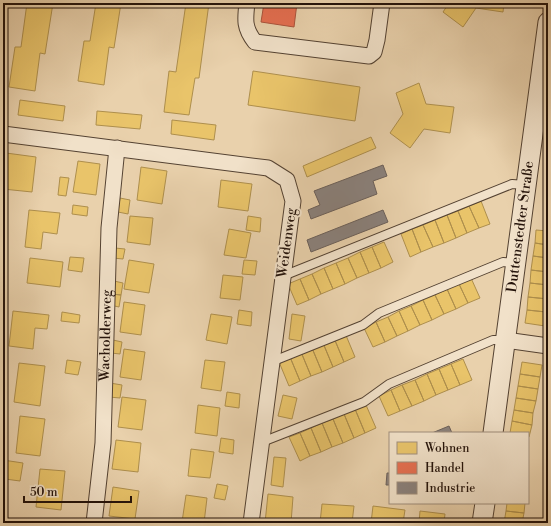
<svg xmlns="http://www.w3.org/2000/svg" width="551" height="526" viewBox="0 0 551 526" font-family="'Libre Bodoni',serif">
<style>
.homes{fill:#e9c46a;stroke:#ae8f4d}
.shops{fill:#e76f51;stroke:#ac533c}
.industry{fill:#8a817c;stroke:#6b605a}
.lines{fill:none;stroke-linecap:round;stroke-linejoin:round}
.service-casing{stroke:#544232;stroke-width:10}
.minor-casing{stroke:#544232;stroke-width:17}
.tertiary-casing{stroke:#544232;stroke-width:21}
.service{stroke:#f1e1c9;stroke-width:8}
.minor{stroke:#f1e1c9;stroke-width:15}
.tertiary{stroke:#f1e1c9;stroke-width:19}
.labels{text-anchor:middle;dominant-baseline:central;stroke-width:4;stroke-linejoin:round;paint-order:stroke}
.street-label{font-size:14px;fill:#23120a;stroke:#f1e1c9}
</style>
<rect width="100%" height="100%" fill="#e9d1ac"/>
<filter id="stains"><feTurbulence type="fractalNoise" baseFrequency=".005" numOctaves="4"/><feColorMatrix values="0 0 0 0 .2 0 0 0 0 .09 0 0 0 0 .02 0 0 0 .5 -.17"/></filter>
<radialGradient id="worn" r=".72"><stop offset=".6" stop-color="#630" stop-opacity="0"/><stop offset="1" stop-color="#630" stop-opacity=".3"/></radialGradient>
<path class="homes" d="M27 3H53L45 54 40 53 35 91 9 87 15 47H21Z
M96 3H121L114 48 109 47 104 85 78 81 84 41H90Z
M186 3H209L199 78H195L189 115 164 112 169 71 176 72Z
M449 3H504L503 12 476 8 463 27 443 12Z
M253 71 360 87 355 121 248 105Z
M419 83 426 104 454 107 450 133 424 129 410 148 390 133 403 114 396 93Z
M20 100 65 106 63 121 18 115Z
M97 111 142 115 140 129 96 125Z
M172 120 216 125 214 140 171 134Z
M371 137 376 148 307 177 303 166Z
M6 153 36 157 32 192 3 189Z
M78 161 100 164 96 195 73 192Z
M141 167 167 171 162 204 137 200Z
M60 177 69 178 66 196 58 195Z
M221 180 252 184 248 211 218 207Z
M120 198 130 200 128 214 118 212Z
M546 200 548 201V214L545 213Z
M481 201 490 224 479 228 469 206Z
M73 205 88 207 87 216 72 214Z
M469 206 479 228 467 233 458 211Z
M29 210 60 213 57 234 43 232 41 249 25 247Z
M458 211 467 233 456 238 447 215Z
M447 215 456 238 444 243 435 220Z
M130 216 153 218 150 245 127 242Z
M248 216 261 218 260 232 246 230Z
M435 220 444 243 433 247 423 225Z
M423 225 433 247 421 252 412 229Z
M229 229 251 233 246 258 224 255Z
M412 229 421 252 410 257 401 234Z
M536 230 548 231V245L535 243Z
M384 242 393 262 381 268 372 247Z
M535 243 548 245V258L533 256Z
M372 247 381 268 369 273 360 252Z
M115 248 125 249 123 259 113 258Z
M360 252 369 273 357 278 348 258Z
M533 256 548 258V272L531 270Z
M70 257 84 258 82 272 68 270Z
M30 258 63 262 60 287 27 283Z
M348 258 357 278 345 284 336 263Z
M129 260 154 264 149 293 124 289Z
M244 260 257 261 255 275 242 274Z
M336 263 345 284 333 289 324 268Z
M324 268 333 289 321 294 312 274Z
M531 270 548 272V285L530 283Z
M312 274 321 294 309 300 300 279Z
M223 275 243 277 240 300 220 298Z
M471 278 480 298 468 303 459 284Z
M300 279 309 300 297 305 288 284Z
M114 281 123 283 121 295 112 294Z
M530 283 548 285V299L528 297Z
M459 284 468 303 456 309 447 289Z
M447 289 456 309 444 314 435 295Z
M112 294 121 295 119 307 110 305Z
M435 295 444 314 432 320 423 300Z
M528 297 548 299 546 312 527 310Z
M423 300 432 320 420 325 411 306Z
M124 302 145 305 141 335 120 332Z
M411 306 420 325 408 331 399 311Z
M239 310 252 312 251 326 237 324Z
M527 310 546 312 545 326 525 323Z
M13 311 49 315 47 329 35 328 33 349 9 346Z
M399 311 408 331 397 336 388 317Z
M62 312 80 315 79 323 61 321Z
M211 314 232 317 227 344 206 340Z
M292 314 305 316 301 341 289 339Z
M388 317 397 336 385 342 376 322Z
M376 322 385 342 373 347 364 328Z
M345 333 355 357 344 362 334 338Z
M334 338 344 362 333 367 323 343Z
M113 340 122 342 120 354 111 353Z
M323 343 333 367 322 372 312 348Z
M312 348 322 372 311 376 301 352Z
M124 349 145 352 141 380 120 377Z
M301 352 311 376 300 381 290 357Z
M290 357 300 381 289 386 279 362Z
M463 359 472 380 460 385 451 364Z
M67 360 81 362 78 375 65 373Z
M205 360 225 362 221 391 201 388Z
M522 362 542 365 540 377 520 374Z
M19 363 45 366 40 406 14 402Z
M451 364 460 385 448 390 439 369Z
M439 369 448 390 436 395 427 374Z
M427 374 436 395 424 401 415 380Z
M520 374 540 377 538 389 518 386Z
M415 380 424 401 412 406 402 385Z
M110 383 122 385 120 398 109 397Z
M402 385 412 406 400 411 391 390Z
M518 386 538 389 536 401 516 398Z
M391 390 400 411 388 416 379 396Z
M227 392 240 394 239 408 225 406Z
M283 395 297 398 292 419 278 416Z
M122 397 146 400 142 430 118 427Z
M516 398 536 401 533 413 514 410Z
M198 405 220 408 217 436 195 433Z
M366 405 376 428 365 433 355 409Z
M355 409 365 433 354 438 344 414Z
M514 410 533 413 532 425 512 421Z
M344 414 354 438 343 443 333 419Z
M20 416 45 419 40 456 16 453Z
M333 419 343 443 332 447 322 423Z
M512 421 532 425 529 437H528V433H510Z
M322 423 332 447 321 452 311 428Z
M311 428 321 452 310 456 300 433Z
M300 433 310 456 300 461 289 437Z
M221 438 234 440 233 454 219 452Z
M116 440 141 443 138 472 112 469Z
M191 449 214 452 210 478 188 476Z
M274 457 286 458 283 487 271 485Z
M3 460 23 463 20 481 5 479 3 494Z
M40 469 65 471 61 510 36 507Z
M217 484 228 486 225 500 214 498Z
M113 487 139 491 135 519 109 516Z
M268 494 293 497 291 523H265Z
M186 495 207 498 204 523 182 522Z
M507 503H525L524 513 506 511Z
M322 504 354 506 352 523H320Z
M373 506 405 510 403 523H371Z
M420 511 445 514 444 523H419Z
M506 511 524 513 522 523H504Z"/>
<path class="shops" d="M264 3H297L294 27 261 22Z"/>
<path class="industry" d="M383 165 387 176 373 181 377 194 311 219 308 210 320 205 314 191Z
M383 210 388 222 311 252 307 240Z
M449 426 452 433H432Z
M387 473H390V485H386Z"/>
<g class="lines">
<g class="service-casing">
<path id="service" d="M283 276 512 184 526 185
M271 362 363 325 379 313 503 262 515 263
M262 442 364 402 389 384 493 340H505"/>
</g>
<g class="minor-casing">
<g id="minor">
<path d="M247 3C245 20 244 28 255 42L369 56 374 52 377 40 382 3"/>
<path d="M3 134 268 168 287 180 293 201 251 523"/>
<path d="M505 340 548 346"/>
<path id="s1" d="M94 523 103 443 109 228 117 148"/>
</g>
</g>
<g class="tertiary-casing">
<g id="tertiary">
<path id="s2" d="M493 433 548 22"/>
<path d="M482 523 485 503"/>
</g>
</g>
<use href="#service" class="service"/>
<use href="#minor" class="minor"/>
<use href="#tertiary" class="tertiary"/>
</g>
<g class="labels">
<g class="street-label">
<text stroke="none"><textPath href="#s2" startOffset="208">Duttenstedter Straße</textPath></text>
<text transform="translate(287 243) rotate(-82)">Weidenweg</text>
<text stroke="none"><textPath href="#s1" startOffset="188">Wacholderweg</textPath></text>
</g>
</g>
<rect width="551" height="526" fill="none" stroke="#e9d1ac" stroke-width="16"/>
<rect x="4" y="4" width="543" height="518" fill="none" stroke="#23120a" stroke-width="2"/>
<rect x="8" y="8" width="535" height="510" fill="none" stroke="#23120a"/>
<rect x="389" y="432" width="140" height="72" fill="#f1e1c9" stroke="#9f8e7d"/>
<rect x="397" y="442" width="20" height="12" fill="#e9c46a" stroke="#9f8e7d"/>
<text x="425" y="452" font-size="12" fill="#23120a">Wohnen</text>
<rect x="397" y="462" width="20" height="12" fill="#e76f51" stroke="#9f8e7d"/>
<text x="425" y="472" font-size="12" fill="#23120a">Handel</text>
<rect x="397" y="482" width="20" height="12" fill="#8a817c" stroke="#9f8e7d"/>
<text x="425" y="492" font-size="12" fill="#23120a">Industrie</text>
<path d="M24 496v6h107v-6" fill="none" stroke="#23120a" stroke-width="2"/>
<text x="30" y="496" font-size="12" fill="#23120a" stroke="#f1e1c9" stroke-width="3" paint-order="stroke">50 m</text>
<rect width="100%" height="100%" filter="url(#stains)"/>
<rect width="100%" height="100%" fill="url(#worn)"/>
</svg>
